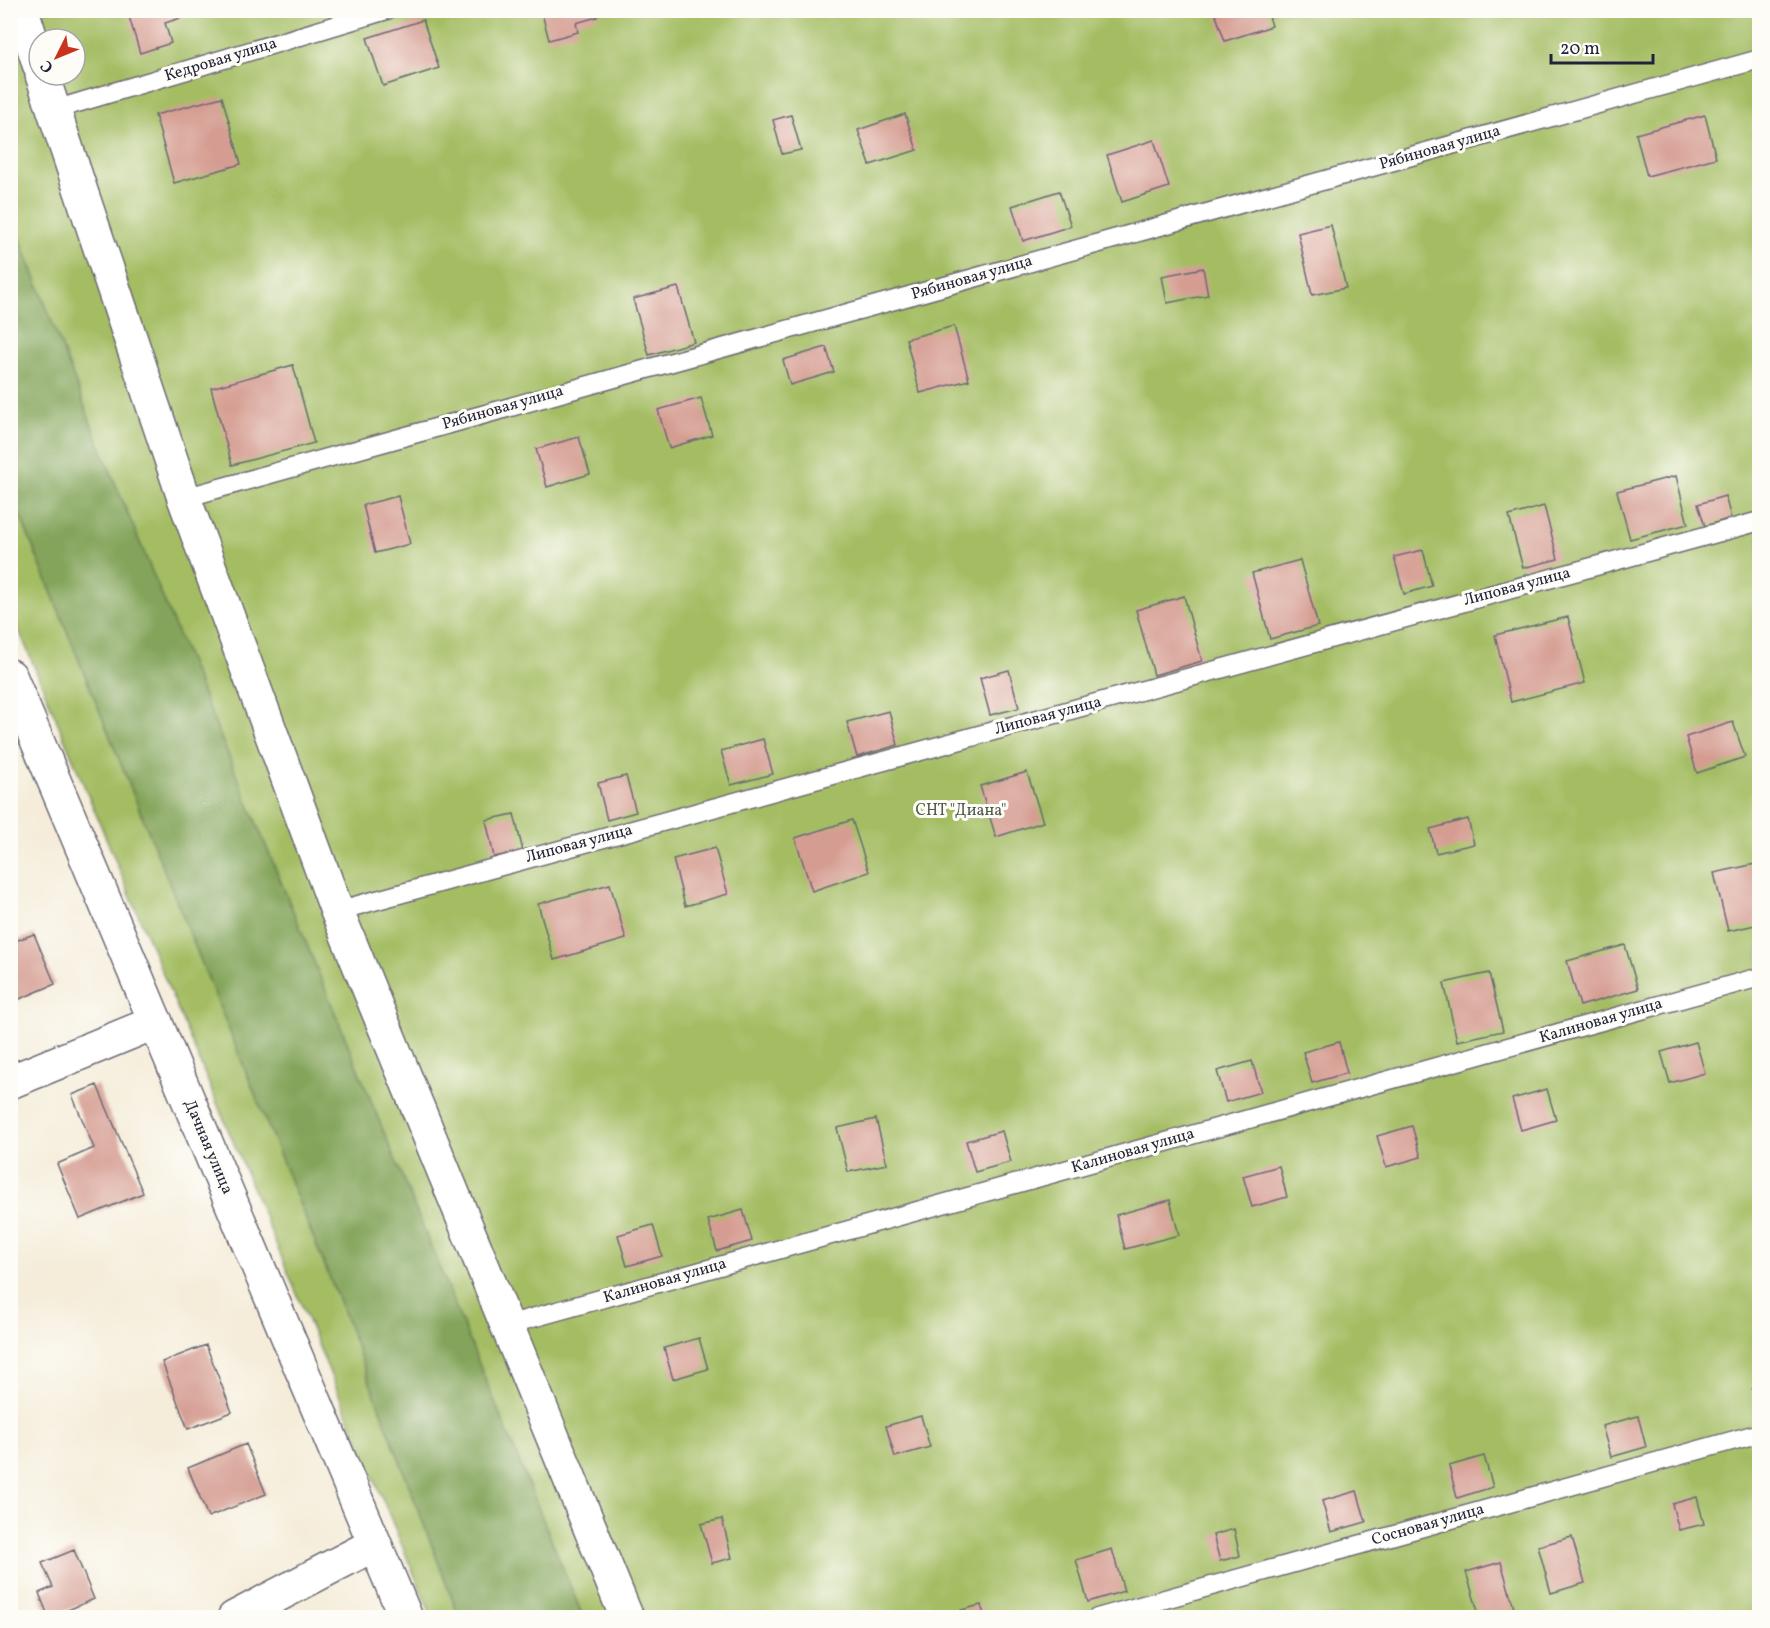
<svg xmlns="http://www.w3.org/2000/svg" width="1770" height="1628" viewBox="0 0 1770 1628" font-family="Vollkorn,serif">
<style>
.green{fill:#a4bd64;stroke:#637050;stroke-width:1.5;fill-rule:evenodd}
.forest{fill:#83a45a;stroke:#52634a;stroke-width:1.5}
.building{fill:#d59d92}
.lines{fill:none;stroke-linecap:round;stroke-linejoin:round}
.lane-casing{stroke:#6c6973;stroke-width:21}
.street-casing{stroke:#6c6973;stroke-width:36}
.lane{stroke:#fff;stroke-width:18}
.street{stroke:#fff;stroke-width:33}
.labels{text-anchor:middle;dominant-baseline:central;stroke-width:6;stroke-linejoin:round;paint-order:stroke}
.street-label{font-size:16px;fill:#22223b;stroke:#fdfcf7}
.park-label{font-size:16px;fill:#505849;stroke:#fdfcf7}
</style>
<rect width="100%" height="100%" fill="#fdfcf7"/>
<filter id="ink" filterUnits="userSpaceOnUse"><feTurbulence type="fractalNoise" baseFrequency=".0167" numOctaves="2"/><feDisplacementMap in="SourceGraphic" scale="12" xChannelSelector="R" yChannelSelector="G"/><feConvolveMatrix kernelMatrix="1 2 1 2 8 2 1 2 1" color-interpolation-filters="sRGB"/></filter>
<filter id="wash" filterUnits="userSpaceOnUse"><feTurbulence type="fractalNoise" baseFrequency=".008" numOctaves="4" result="noise"/><feDisplacementMap in="SourceGraphic" scale="24" xChannelSelector="R" yChannelSelector="G"/><feGaussianBlur stdDeviation="1.35" result="paint"/><feColorMatrix in="noise" values="0 0 0 0 0 0 0 0 0 0 0 0 0 0 0 0 0 1.4 0 .05"/><feComposite in="paint" operator="in"/></filter>
<g filter="url(#wash)">
<rect width="100%" height="100%" fill="#f5edda"/>
<path class="green" d="M10 11H1759V1617H432L11 611ZM39 39H75V75H39Z"/>
<path class="forest" d="M10 212 99 444 303 935 583 1617H459L339 1301 11 493Z"/>
<g id="blocks">
<path class="building" d="M127 10H198L199 12 165 23 171 43 140 53Z
M541 10H595L597 17 576 23 578 32 549 40Z
M1214 10H1267L1272 26 1225 41Z
M423 20 439 68 383 86 367 38Z
M222 97 241 164 174 183 155 115Z
M905 114 917 150 870 165 858 130Z
M791 115 801 150 782 154 773 120Z
M1705 115 1716 158 1647 176 1636 134Z
M1154 140 1169 187 1122 202 1107 155Z
M1059 191 1071 226 1023 241 1012 206Z
M1331 225 1346 288 1312 295 1298 233Z
M1203 268 1208 295 1167 303 1162 276Z
M678 287 694 342 649 355 633 299Z
M954 326 969 380 920 393 906 339Z
M826 347 834 372 790 385 783 360Z
M293 365 314 443 232 465 211 388Z
M701 398 712 435 669 448 658 410Z
M579 437 590 474 547 487 536 449Z
M1676 476 1688 524 1630 539 1617 491Z
M398 496 410 544 375 553 363 505Z
M1725 496 1731 518 1705 526 1698 504Z
M1544 506 1558 559 1523 568 1509 516Z
M1423 550 1432 586 1404 594 1394 557Z
M1300 560 1318 626 1270 639 1252 573Z
M1184 596 1202 661 1154 675 1136 610Z
M1568 617 1585 683 1511 702 1495 635Z
M1009 670 1019 708 990 715 980 678Z
M889 711 898 745 857 757 847 722Z
M1733 722 1745 757 1697 773 1686 737Z
M763 739 773 774 731 785 721 751Z
M1027 772 1043 822 996 837 980 786Z
M626 776 636 812 607 820 598 783Z
M514 814 523 851 494 857 486 820Z
M1468 819 1474 844 1436 853 1430 829Z
M852 820 869 872 812 891 795 838Z
M715 848 728 894 685 906 673 859Z
M1760 863V924L1728 931 1714 873Z
M610 884 626 939 554 960 538 904Z
M34 934 55 984 10 1003V943Z
M1625 945 1638 989 1580 1006 1567 961Z
M1489 973 1503 1031 1457 1041 1444 983Z
M1339 1042 1347 1073 1312 1083 1303 1052Z
M1696 1042 1705 1073 1670 1083 1661 1052Z
M1252 1061 1261 1092 1226 1102 1217 1071Z
M97 1085 143 1193 80 1219 57 1164 94 1148 72 1095Z
M1547 1089 1556 1120 1521 1130 1512 1099Z
M876 1119 887 1164 848 1172 837 1128Z
M1412 1126 1421 1157 1386 1167 1377 1136Z
M1002 1131 1011 1162 975 1172 966 1141Z
M1279 1166 1287 1197 1252 1207 1243 1176Z
M1170 1200 1179 1235 1125 1249 1116 1215Z
M743 1210 752 1241 717 1251 708 1220Z
M653 1225 662 1256 627 1266 618 1235Z
M699 1338 708 1369 673 1379 664 1348Z
M206 1345 232 1412 188 1429 162 1362Z
M1760 1387V1414H1759L1752 1389Z
M921 1416 930 1447 895 1457 886 1426Z
M1638 1416 1646 1447 1611 1457 1602 1426Z
M246 1444 266 1494 208 1517 188 1468Z
M1484 1456 1493 1487 1457 1498 1449 1466Z
M1357 1491 1366 1522 1331 1532 1322 1501Z
M1697 1497 1704 1524 1679 1530 1672 1504Z
M722 1519 732 1558 712 1563 701 1524Z
M1234 1529 1240 1556 1220 1561 1213 1535Z
M1572 1537 1585 1583 1551 1593 1538 1546Z
M1112 1549 1124 1591 1088 1602 1076 1560Z
M74 1550 94 1599 49 1618 39 1593 53 1587 42 1563Z
M1501 1562 1514 1608 1480 1618 1466 1572Z
M981 1605 985 1618H962L961 1610Z"/>
</g>
</g>
<g filter="url(#ink)">
<use href="#blocks" fill-opacity="0" stroke="#6c6973" stroke-width="1.5"/>
<g class="lines">
<g class="lane-casing">
<path id="lane" d="M54 110 387 10
M184 498 1760 59
M337 911 1760 521
M507 1325 1760 977
M1097 1618 1760 1433"/>
</g>
<g class="street-casing">
<path id="street" d="M22 10 39 64
M42 75 184 498 337 911 627 1618
M10 676 406 1618
M10 1082 156 1022
M234 1618 375 1544"/>
</g>
<use href="#lane" class="lane"/>
<use href="#street" class="street"/>
</g>
</g>
<g class="labels">
<g class="street-label">
<text transform="translate(221 60) rotate(-17)">Кедровая улица</text>
<text transform="translate(1440 148) rotate(-16)">Рябиновая улица</text>
<text transform="translate(972 278) rotate(-16)">Рябиновая улица</text>
<text transform="translate(503 408) rotate(-16)">Рябиновая улица</text>
<text transform="translate(1517 587) rotate(-15)">Липовая улица</text>
<text transform="translate(1048 716) rotate(-15)">Липовая улица</text>
<text transform="translate(579 844) rotate(-15)">Липовая улица</text>
<text transform="translate(1601 1021) rotate(-16)">Калиновая улица</text>
<text transform="translate(208 1147) rotate(67)">Дачная улица</text>
<text transform="translate(1133 1151) rotate(-16)">Калиновая улица</text>
<text transform="translate(665 1281) rotate(-16)">Калиновая улица</text>
<text transform="translate(1428 1525) rotate(-16)">Сосновая улица</text>
</g>
<g class="park-label">
<text x="961" y="811">СНТ "Диана"</text>
</g>
</g>
<rect width="1770" height="1628" fill="none" stroke="#fdfcf7" stroke-width="36"/>
<g transform="translate(57 57) rotate(227)"><circle r="28" fill="#fdfcf7" stroke="#a5a5ac" stroke-width="1.5"/>
<path d="M0-4.5L10 22L0 15L-10 22Z" fill="#c8321e"/>
<text y="-9" font-size="16" font-weight="bold" text-anchor="middle" fill="#22223b">С</text>
</g>
<path d="M1551 54v9h102v-9" fill="none" stroke="#22223b" stroke-width="3"/>
<text x="1560" y="54" font-size="18" fill="#22223b" stroke="#fdfcf7" stroke-width="4.5" paint-order="stroke">20 m</text>
</svg>
